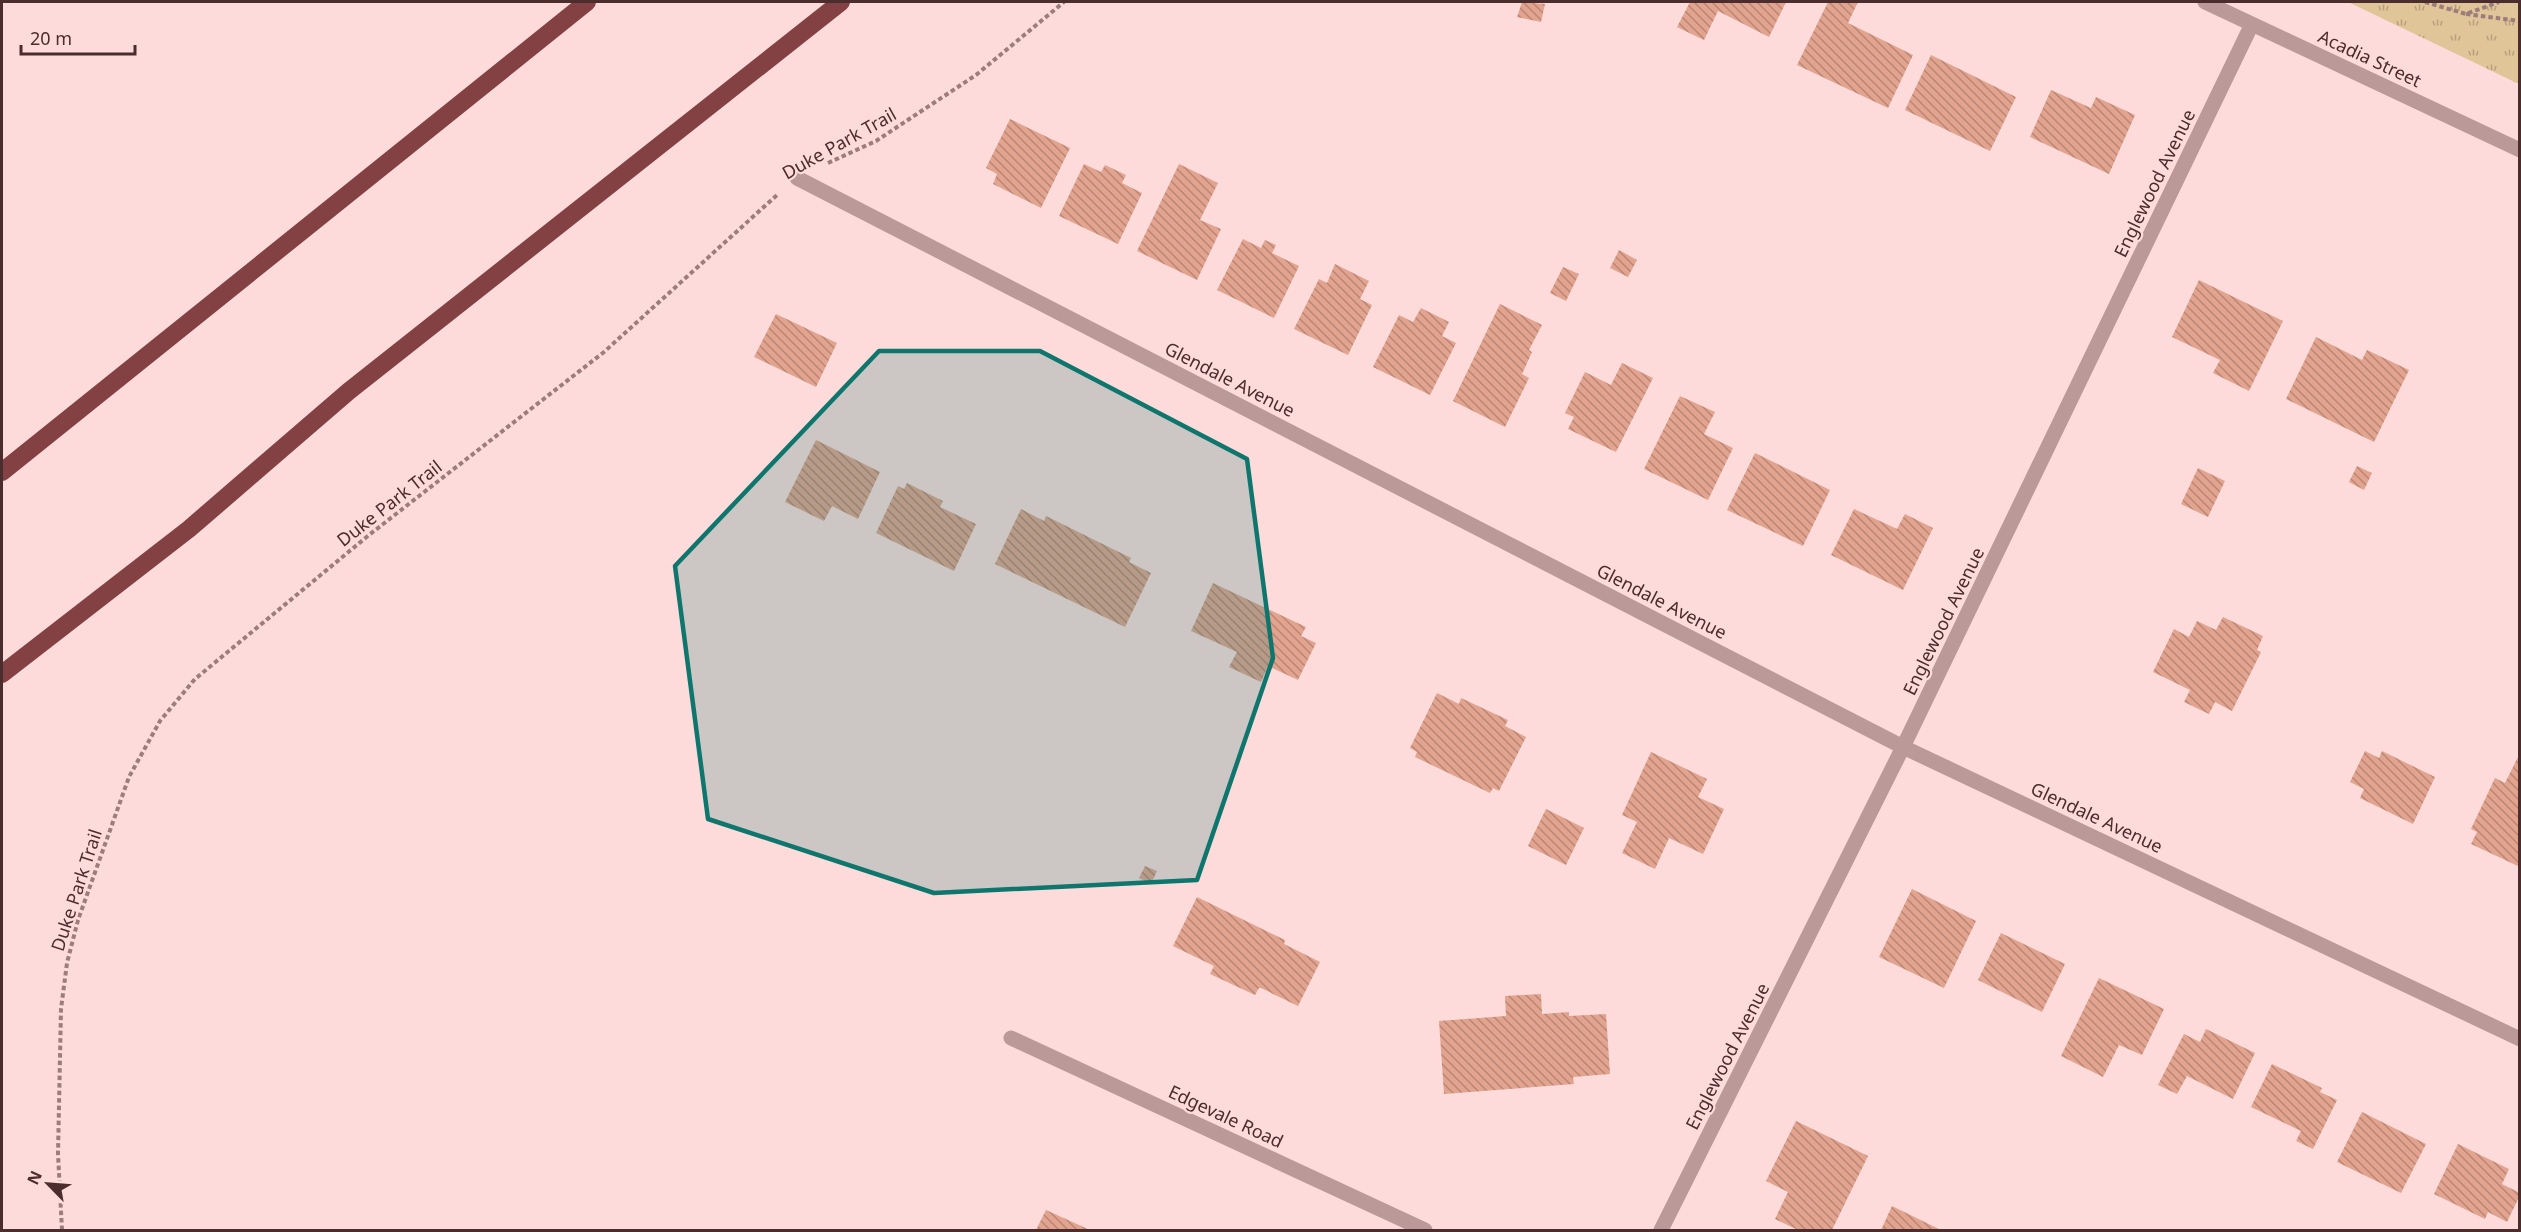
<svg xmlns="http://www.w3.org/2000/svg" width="2521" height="1232" viewBox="0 0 2521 1232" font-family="'Noto Sans',sans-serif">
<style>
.grass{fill:url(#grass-tufts)}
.building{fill:url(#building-back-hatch)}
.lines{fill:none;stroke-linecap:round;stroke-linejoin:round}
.path{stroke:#9c7d7c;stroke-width:4;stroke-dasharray:4.5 3;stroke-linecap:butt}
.street{stroke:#bb9998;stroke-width:15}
.highway{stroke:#834143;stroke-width:18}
.marked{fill:#0f766e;fill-opacity:0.2;stroke:#0f766e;stroke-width:4.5;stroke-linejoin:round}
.labels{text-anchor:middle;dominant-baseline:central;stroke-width:4.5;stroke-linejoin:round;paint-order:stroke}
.street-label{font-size:18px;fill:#4b2d2d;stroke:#fcdbda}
</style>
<defs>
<pattern id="grass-tufts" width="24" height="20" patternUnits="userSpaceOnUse" patternTransform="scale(1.5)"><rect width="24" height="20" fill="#e0c599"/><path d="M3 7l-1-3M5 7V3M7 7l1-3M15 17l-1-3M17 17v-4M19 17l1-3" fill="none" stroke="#b8a07d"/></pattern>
<pattern id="building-back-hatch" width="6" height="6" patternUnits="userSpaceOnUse" patternTransform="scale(1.5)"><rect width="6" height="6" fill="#e2a48f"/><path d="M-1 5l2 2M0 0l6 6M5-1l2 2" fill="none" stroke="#b98675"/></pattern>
</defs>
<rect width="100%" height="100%" fill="#fcdbda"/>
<path class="grass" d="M2348 2H2519V84Z"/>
<path class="building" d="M1522 2 1545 4 1541 22 1517 17Z
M1690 2H1786L1769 37 1718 11 1704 40 1677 27Z
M1828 2H1858L1848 23 1913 55 1888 108 1797 65Z
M1931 55 2016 97 1990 151 1905 110Z
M2051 90 2091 108 2096 97 2135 115 2109 174 2030 137Z
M1010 119 1070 148 1041 208 993 184 997 174 986 168Z
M1084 164 1101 172 1105 165 1126 175 1122 183 1142 193 1118 244 1059 216Z
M1179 164 1218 183 1200 220 1221 229 1197 280 1137 251Z
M1243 239 1261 248 1265 240 1276 245 1272 253 1299 266 1274 318 1217 290Z
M1619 250 1637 260 1628 277 1610 268Z
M1335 264 1369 281 1360 299 1372 305 1348 355 1294 329 1319 279 1327 283Z
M1563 267 1579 274 1566 301 1550 293Z
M2199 280 2283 321 2249 391 2213 373 2220 360 2172 337Z
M1500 304 1542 325 1529 350 1532 352 1522 374 1529 378 1505 427 1453 401Z
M1421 308 1449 322 1442 336 1456 343 1430 395 1373 367 1399 315 1413 322Z
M776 314 837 343 816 387 754 357Z
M2316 337 2362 360 2367 350 2409 370 2374 442 2286 399Z
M1622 363 1653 378 1616 452 1568 429 1574 417 1565 413 1585 372 1611 385Z
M1680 396 1715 412 1704 434 1733 448 1708 500 1644 469Z
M816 440 880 472 858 519 832 506 824 521 785 502Z
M1755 453 1830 490 1803 546 1727 510Z
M2357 466 2372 473 2364 490 2349 482Z
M2198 468 2225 481 2208 517 2181 504Z
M907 483 943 501 940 507 976 524 954 571 876 533 898 486 904 489Z
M1021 509 1044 521 1046 516 1131 558 1129 562 1151 573 1125 627 995 564Z
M1854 509 1897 529 1905 514 1933 528 1903 590 1831 555Z
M1213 583 1306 627 1301 636 1316 643 1298 680 1268 666 1261 682 1229 667 1237 652 1191 631Z
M2223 617 2263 636 2257 650 2261 652 2232 711 2215 702 2209 714 2184 702 2190 690 2153 672 2174 629 2189 637 2197 621 2216 630Z
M1437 693 1459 704 1461 698 1508 720 1505 726 1526 737 1499 791 1493 788 1490 793 1415 757 1417 752 1410 748Z
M2365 751 2379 758 2382 751 2435 777 2413 824 2360 798 2364 789 2350 782Z
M1651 752 1707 779 1698 797 1724 809 1703 854 1669 838 1655 869 1622 853 1637 822 1622 815Z
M2520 753V867L2471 844 2477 832 2471 829 2495 778 2505 783Z
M1546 809 1584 828 1566 865 1528 846Z
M1145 866 1157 871 1151 884 1139 878Z
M1912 889 1976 921 1944 988 1879 957Z
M1197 897 1285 940 1284 944 1320 962 1298 1006 1261 988H1259L1255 995 1210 974 1214 966 1173 946Z
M2001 933 2065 964 2042 1012 1978 980Z
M2099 978 2164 1009 2142 1055 2119 1045 2103 1077 2061 1056Z
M1541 994 1542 1014 1569 1012V1016L1606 1014 1610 1074 1573 1077 1574 1084 1444 1094 1439 1021 1506 1016 1505 996Z
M2206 1029 2255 1053 2233 1099 2187 1076 2177 1094 2158 1085 2184 1034 2200 1042Z
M2272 1064 2322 1088 2320 1092 2337 1100 2313 1149 2296 1141 2301 1131 2251 1107Z
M2362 1112 2426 1144 2401 1193 2337 1162Z
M1796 1121 1868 1156 1832 1230H1798L1775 1219 1788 1192 1766 1181Z
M2458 1144 2509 1169 2502 1184 2520 1193V1195L2507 1222 2488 1212 2485 1219 2434 1194Z
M1892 1206 1941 1230H1881Z
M1046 1210 1090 1230H1036Z"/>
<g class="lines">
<path class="path" d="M2425 2 2466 14 2499 2
M2466 14 2520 21
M828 163 876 141 976 75 1064 2
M62 1230 58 1154 61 1009 67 963 78 920 129 777 160 721 195 679 369 535 604 352 777 195"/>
<path class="street" d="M2205 2 2520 150
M797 178 1903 747 2520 1039
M1011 1038 1425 1230
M1661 1230 1903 747 2252 24"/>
<path class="highway" d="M2 472 587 2
M2 674 189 529 349 391 841 2"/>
</g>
<path class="marked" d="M879 351H1040L1247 459 1273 658 1197 880 934 893 708 819 675 566Z"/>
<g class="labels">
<g class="street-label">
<text transform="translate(2370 58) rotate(25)">Acadia Street</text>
<text transform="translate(839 143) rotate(-29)">Duke Park Trail</text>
<text transform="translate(2154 183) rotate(-64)">Englewood Avenue</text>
<text transform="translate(1230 379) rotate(27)">Glendale Avenue</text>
<text transform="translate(389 503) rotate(-38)">Duke Park Trail</text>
<text transform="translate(1662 601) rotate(27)">Glendale Avenue</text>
<text transform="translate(1943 621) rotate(-64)">Englewood Avenue</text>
<text transform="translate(2097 817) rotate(25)">Glendale Avenue</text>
<text transform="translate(76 890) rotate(-72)">Duke Park Trail</text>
<text transform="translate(1727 1056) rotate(-63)">Englewood Avenue</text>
<text transform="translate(1226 1116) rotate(25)">Edgevale Road</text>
</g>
</g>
<rect width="2521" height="1232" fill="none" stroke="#4b2d2d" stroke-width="6"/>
<g transform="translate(48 1184) rotate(295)" stroke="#fcdbda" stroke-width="4.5" paint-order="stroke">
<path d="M0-4.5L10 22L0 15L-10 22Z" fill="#4b2d2d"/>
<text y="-9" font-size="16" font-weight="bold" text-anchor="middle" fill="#4b2d2d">N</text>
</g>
<path d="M21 45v9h114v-9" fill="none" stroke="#4b2d2d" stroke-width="3"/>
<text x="30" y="45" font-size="18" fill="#4b2d2d" stroke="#fcdbda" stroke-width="4.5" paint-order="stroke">20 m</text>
</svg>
